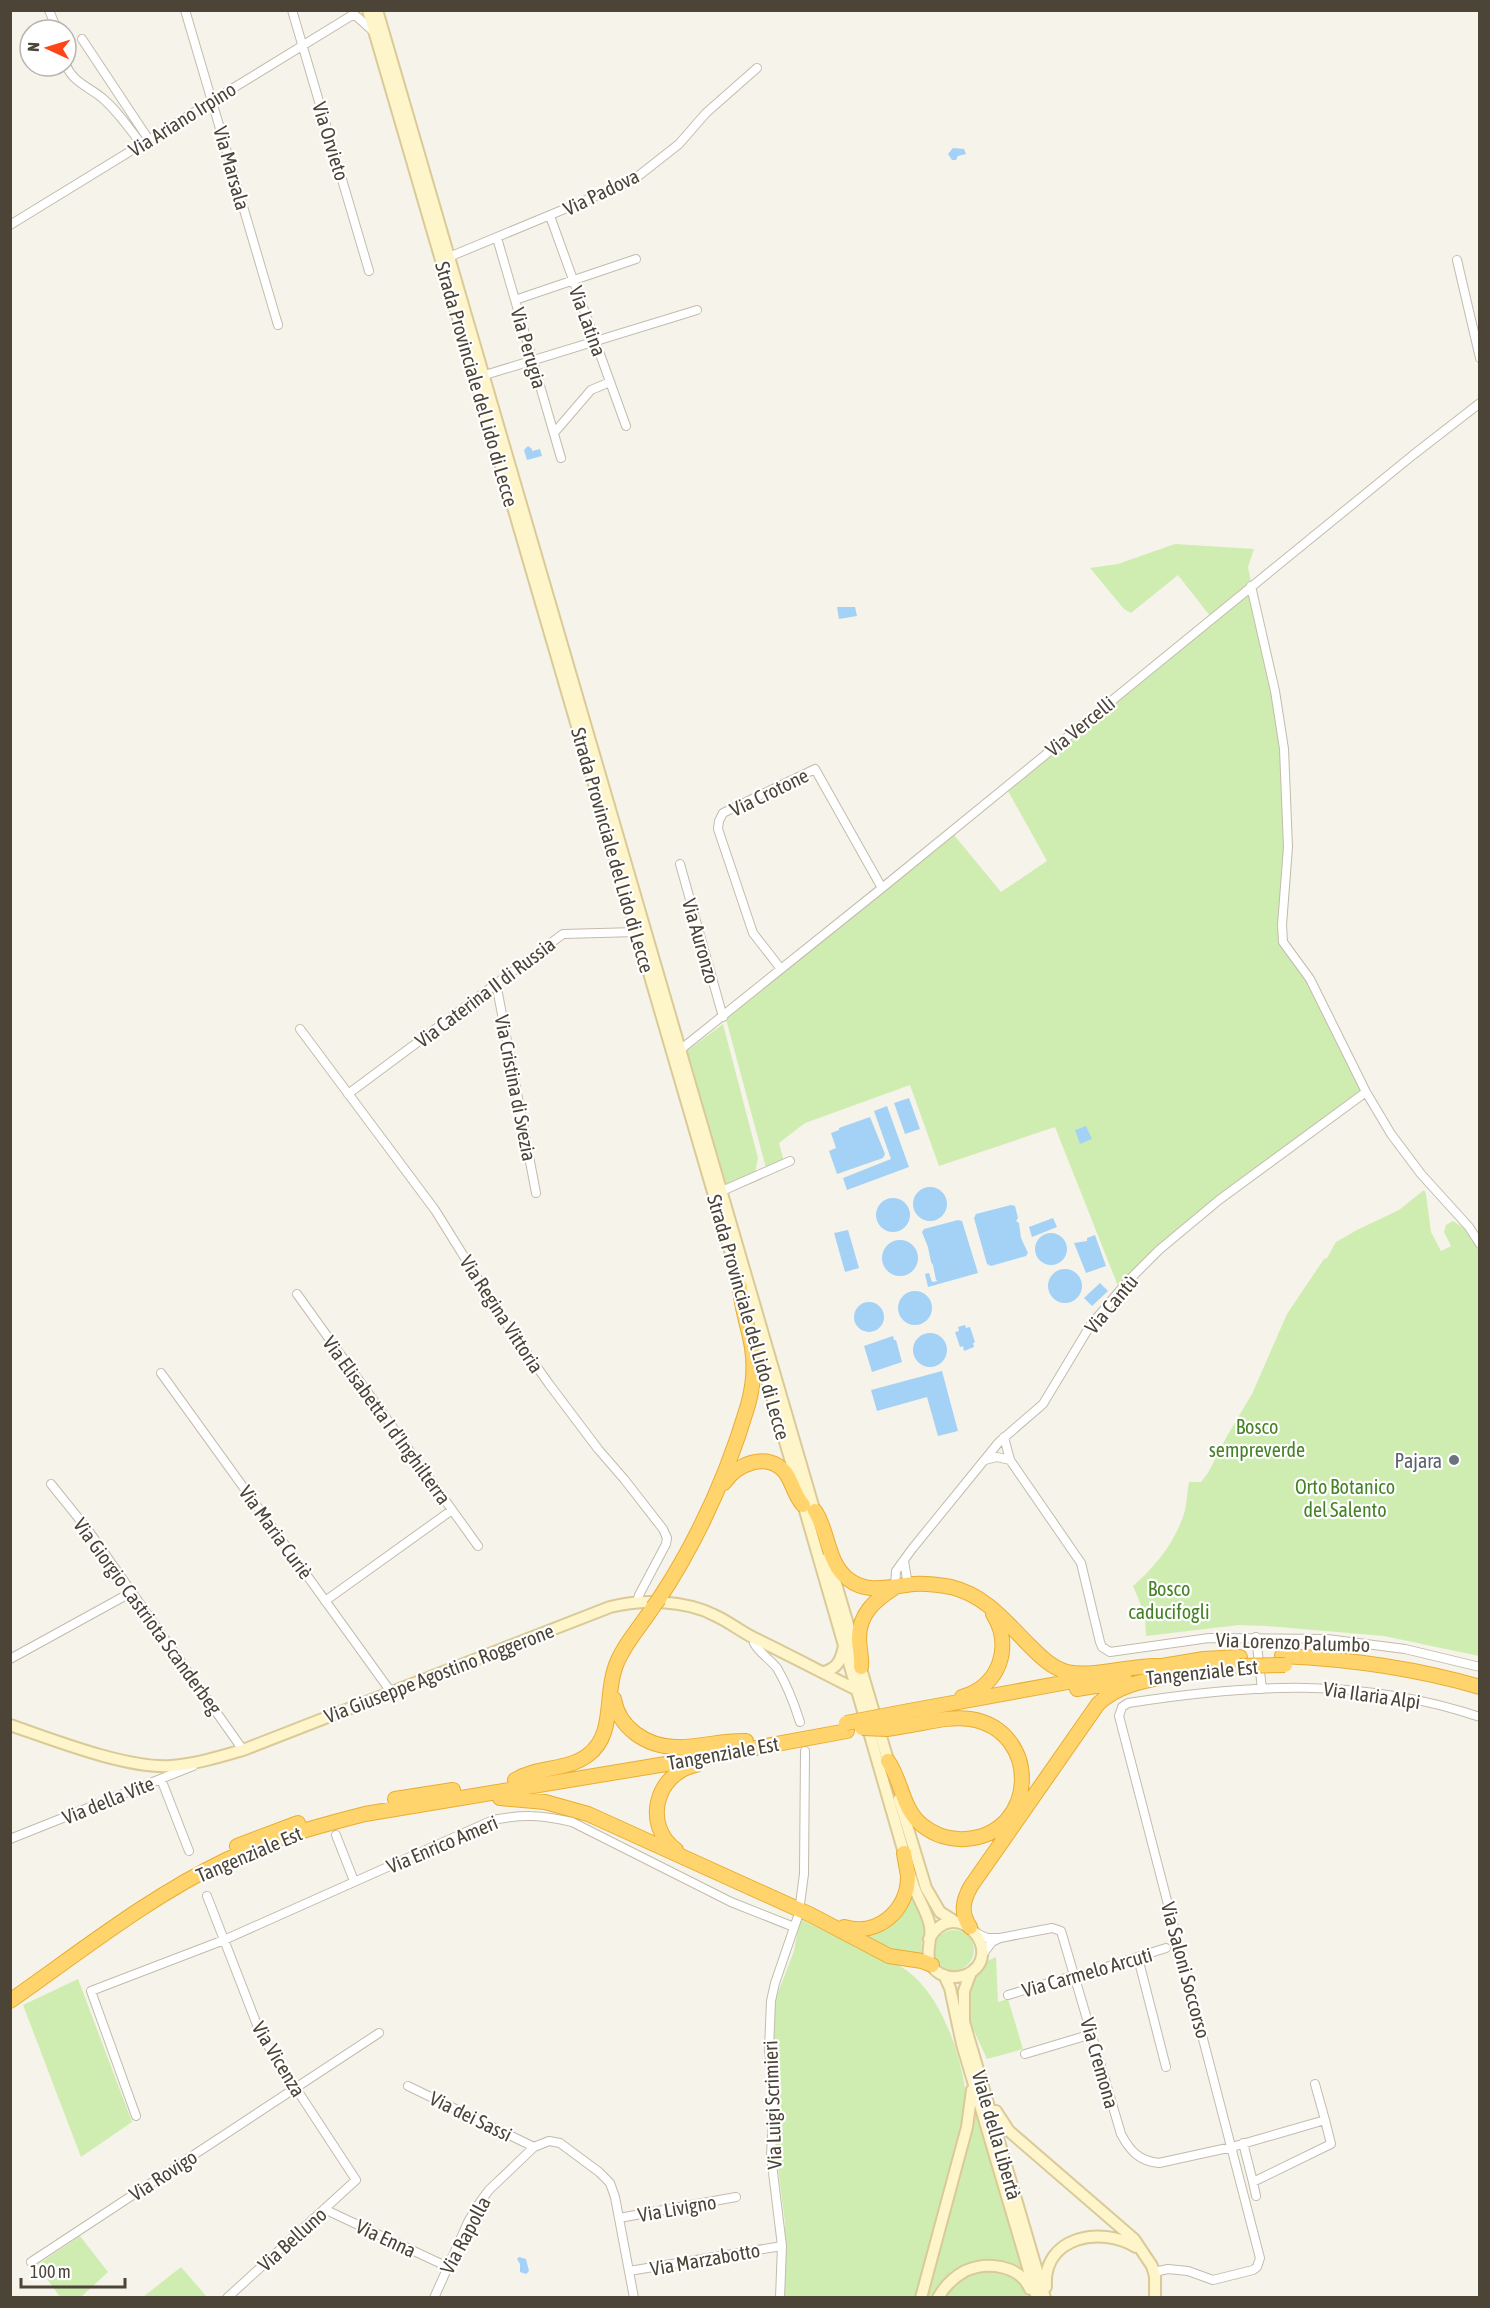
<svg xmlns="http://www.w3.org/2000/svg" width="1490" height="2308" viewBox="0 0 1490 2308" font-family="'Asap Condensed',sans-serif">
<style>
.green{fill:#cfedb1}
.water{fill:#a4d1f6}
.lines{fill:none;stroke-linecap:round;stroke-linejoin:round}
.street-casing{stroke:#c3bcac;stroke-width:10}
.secondary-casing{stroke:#d9ca97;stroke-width:14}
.highway-casing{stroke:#e9ad32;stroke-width:16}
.street{stroke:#fff;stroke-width:8}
.secondary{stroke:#fff5cb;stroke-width:10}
.highway{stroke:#ffd46c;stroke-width:14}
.highway-bridge-casing{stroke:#e9ad32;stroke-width:16;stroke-linecap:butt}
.highway-bridge{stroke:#ffd46c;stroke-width:14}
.worship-dot{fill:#6b7280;stroke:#fff;stroke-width:2}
.labels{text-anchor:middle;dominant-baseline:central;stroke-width:4.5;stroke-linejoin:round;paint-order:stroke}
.street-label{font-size:20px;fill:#4b4437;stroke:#fff}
.park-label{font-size:20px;fill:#458225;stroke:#fff}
.worship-label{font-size:20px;fill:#5b616d;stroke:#fff;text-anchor:end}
</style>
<rect width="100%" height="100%" fill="#f6f3ea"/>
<path class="green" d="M1175 544 1254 549 1248 567 1251 582 1210 616 1178 575 1131 613 1124 609 1090 568 1118 564Z
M1248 595 1252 599C1263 648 1275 697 1280 747 1288 811 1284 875 1278 939L1306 977 1361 1087V1092L1159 1245 1118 1286 1055 1127 939 1166 910 1085 805 1123 779 1143 783 1158 782 1162 766 1168 726 1019 954 835 1001 892 1047 861 1008 791 1243 596Z
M723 1024 758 1158 755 1173 730 1184 726 1183 687 1051Z
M1424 1190 1426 1194 1431 1232 1441 1251 1451 1246 1444 1232 1446 1225 1453 1221 1464 1228 1479 1251V1656L1384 1636 1266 1626 1239 1625 1146 1636 1145 1615 1133 1586C1155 1567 1175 1542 1184 1514 1187 1504 1187 1492 1189 1482H1201L1208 1473 1227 1436 1252 1394 1287 1314 1324 1259 1327 1258 1336 1242 1357 1230 1399 1210Z
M910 1884 927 1928 922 1943 921 1957 902 1954 854 1935 875 1931Z
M800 1919C822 1930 844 1940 866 1950 879 1956 892 1961 903 1968 943 1993 966 2066 967 2110L916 2297 783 2298 785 2223 775 2145 776 2086 772 2017 777 1995 794 1951Z
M934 1950a20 20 0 1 1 40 0a20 20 0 1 1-40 0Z
M996 1957 998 2002 1008 1999 1023 2049 987 2059 971 2024 969 1983 985 1962Z
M78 1979 132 2122 81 2157 23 2005Z
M974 2104 1024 2274C993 2248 947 2260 933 2297L926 2298Z
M80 2236 108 2272 81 2297H60L37 2265Z
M181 2267 207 2297H143Z
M991 2270C1012 2273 1021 2277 1027 2297L946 2298C956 2279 971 2273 991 2270Z"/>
<path class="water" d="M953 148 964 149 966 154 958 156 956 160H952L948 154Z
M528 446 532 449V451L540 449 542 456 527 460 524 450Z
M837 607H855L857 616 839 619Z
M909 1098 920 1129 905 1134 894 1103Z
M887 1106 909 1167 847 1190 843 1178 891 1159 874 1111Z
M870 1117 885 1154 883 1158 837 1174 829 1151 836 1148 831 1133 839 1130V1128Z
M1086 1126 1092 1139 1080 1144 1075 1130Z
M913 1204a17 17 0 1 1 34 0a17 17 0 1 1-34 0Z
M876 1215a17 17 0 1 1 34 0a17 17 0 1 1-34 0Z
M1011 1205 1015 1206 1018 1218 1016 1221 1019 1223 1021 1238 1028 1253 1026 1256 991 1266 987 1264 974 1218 976 1214Z
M1053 1218 1057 1227 1032 1237 1029 1227Z
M958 1220 962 1221 978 1273 928 1287 925 1274 929 1273 932 1282 938 1281 936 1280 933 1265 931 1262 928 1247 922 1232 924 1229Z
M848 1230 859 1268 845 1272 834 1233Z
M1035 1249a16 16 0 1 1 32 0a16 16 0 1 1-32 0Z
M1095 1235 1106 1266 1086 1273 1074 1243 1087 1241V1238Z
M882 1258a18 18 0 1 1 36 0a18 18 0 1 1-36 0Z
M1048 1286a17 17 0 1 1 34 0a17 17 0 1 1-34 0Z
M1100 1283 1108 1291 1092 1306 1084 1298Z
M898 1308a17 17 0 1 1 34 0a17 17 0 1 1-34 0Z
M854 1317a15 15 0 1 1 30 0a15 15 0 1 1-30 0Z
M965 1325 966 1328 970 1327 975 1342 973 1343 974 1347 964 1351 963 1346 960 1347 955 1332 959 1331 958 1327Z
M913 1350a17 17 0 1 1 34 0a17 17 0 1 1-34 0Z
M893 1336 894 1340H896L902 1362 872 1372 864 1346Z
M942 1371 958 1431 938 1436 927 1397 877 1411 871 1390Z
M519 2257 526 2259 529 2271 526 2274 520 2272V2264L517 2259Z"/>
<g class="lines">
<g class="street-casing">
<path id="street" d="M49 10 57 30
M185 10 278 325
M292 10 369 271
M354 10V14L374 32
M82 39 149 140
M66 65C73 82 87 86 101 97 117 110 129 128 142 145
M550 216 626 426
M10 225 354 14
M497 238 561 458
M449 257 632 181 679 144 706 113 757 68
M1457 260 1480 358
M515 300 636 259
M485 375 697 310
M554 433 591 390 610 382
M1251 586 1275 691 1284 749 1288 847 1282 925 1283 942 1310 979 1366 1092 1391 1134 1421 1174 1469 1227 1480 1244
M680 864 723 1017
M781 969 753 933 718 829 719 821 723 813 815 769 882 888
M496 983 536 1193
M300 1029 435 1210 503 1319 549 1384 598 1449 624 1479 663 1529 667 1538 666 1544 639 1595 637 1603
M680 1050 882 888 1413 455 1480 403
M348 1094 563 934 637 932
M722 1191 790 1161
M297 1294 478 1546
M161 1373 391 1692
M1004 1437 1010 1460 1081 1563 1100 1642 1102 1647 1110 1652 1209 1638 1327 1639 1405 1649 1480 1667
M985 1460 997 1457 1010 1460
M51 1484 88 1530 243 1750
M904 1561 908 1585
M895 1587 896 1571 912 1549 999 1442 1043 1404 1090 1326 1127 1282 1159 1250 1219 1200 1366 1092
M325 1601 452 1510
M1256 1637 1262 1689
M756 1639 754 1643C759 1653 770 1659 777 1668 787 1685 794 1703 800 1722
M10 1659 132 1592
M161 1779 189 1851
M336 1835 354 1881
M10 1839 193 1766
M207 1896 261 2035 356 2180 227 2298
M800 1904 804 1874 805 1751
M976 1933 987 1938H1000L992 1942 982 1955
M1000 1938 1052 1928 1061 1931 1121 2134C1130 2151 1139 2161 1159 2163L1232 2147 1325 2120 1331 2144 1253 2182 1243 2143
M1138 1958 1166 2067
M1008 1995 1069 1977H1075L1166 1948
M1025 2054 1092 2034
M1315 2084 1325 2120
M408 2086 534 2147
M136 2116 91 1991 224 1940 493 1820C523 1814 542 1815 572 1822L731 1902 794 1927
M1253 2182 1256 2196
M324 2209 448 2267
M619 2218 736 2197
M31 2262 379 2033
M629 2271 782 2246
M1154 2272 1168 2269 1188 2271 1213 2280 1253 2270 1257 2267 1260 2258 1119 1716 1122 1707 1128 1703C1250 1684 1360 1677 1480 1717
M434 2298 469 2220 480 2202 489 2190 534 2147 549 2141 560 2143 599 2172 610 2183 615 2197 634 2298
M780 2298 782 2246 771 2156 774 2098 769 2049 771 2001 775 1983 798 1916"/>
</g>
<g class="secondary-casing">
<path id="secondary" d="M368 10 743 1295
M377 10 816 1516
M756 1341 904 1853C908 1866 911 1880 916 1892 921 1903 928 1915 930 1926 933 1944 920 1960 939 1973 947 1978 957 1978 966 1975 1009 1955 956 1892 929 1939
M828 1557 890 1767
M824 1672C838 1668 841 1660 844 1646
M10 1725C54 1740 127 1769 171 1766 196 1764 219 1757 243 1750L610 1607C641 1599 685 1600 714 1615 728 1621 740 1631 754 1638 789 1655 823 1673 857 1690
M899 1799 926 1888 940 1912 956 1922
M971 1972 964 1991V2022L1045 2298
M944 1975 950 1988 962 2044 1037 2298
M996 2111 1009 2131 1134 2239 1152 2266 1155 2276V2298
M1046 2287C1042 2237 1101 2225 1136 2247
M921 2298 967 2127 972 2090
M938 2298C944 2287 954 2277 965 2271 987 2261 1020 2265 1030 2289"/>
</g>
<g class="highway-casing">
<path id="highway" d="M724 1483C737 1464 767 1451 785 1472 793 1483 794 1495 803 1505
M815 1511C829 1532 827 1563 848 1579 868 1595 891 1586 914 1584 926 1583 939 1585 951 1587 985 1595 1006 1622 1030 1646 1041 1657 1052 1668 1067 1672 1094 1678 1130 1665 1158 1666
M659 1599C699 1538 727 1476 748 1405 753 1387 755 1367 752 1348 749 1327 741 1309 740 1287
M1282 1656C1349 1659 1415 1668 1480 1687
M861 1667C862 1656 859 1648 859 1638 859 1614 875 1600 894 1588
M1150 1668 1204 1659 1240 1657
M1192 1670 1239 1666
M1077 1689 1126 1681
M962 1697C1000 1686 1013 1646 993 1614
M614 1699C619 1728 646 1746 675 1747 699 1748 721 1740 746 1741
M909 1711 1090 1678
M888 1761C902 1781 902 1809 922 1825 934 1835 950 1840 965 1839 1038 1835 1042 1730 970 1719 951 1716 929 1722 911 1725
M515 1780C538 1766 567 1771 588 1755 616 1734 604 1695 616 1665 624 1644 641 1626 653 1607
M500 1798 545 1802 588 1814 811 1915 889 1956 922 1961 932 1965
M395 1799 453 1790
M237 1846 298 1823
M676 1850C642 1825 656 1773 696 1765
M844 1927C877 1937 908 1911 908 1876 907 1869 905 1860 904 1853
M970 1927C960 1913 963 1900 971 1886L1098 1704C1126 1677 1167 1680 1201 1669
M10 2001C80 1952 149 1897 226 1860 270 1839 318 1826 365 1814L684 1761 847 1731"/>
</g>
<use href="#street" class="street"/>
<use href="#secondary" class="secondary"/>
<use href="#highway" class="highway"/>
<g class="highway-bridge-casing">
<path id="highway-bridge" d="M653 1607 659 1599
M1240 1666 1285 1665
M846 1723 909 1711
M862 1728 887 1729 911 1725"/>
</g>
<use href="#highway-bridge" class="highway-bridge"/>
</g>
<circle class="worship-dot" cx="1454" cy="1460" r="6"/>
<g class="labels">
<g class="street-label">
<text transform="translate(182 119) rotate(-32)">Via Ariano Irpino</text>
<text transform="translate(331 141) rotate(73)">Via Orvieto</text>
<text transform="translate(232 168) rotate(74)">Via Marsala</text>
<text transform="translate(601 192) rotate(-26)">Via Padova</text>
<text transform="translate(588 321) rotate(70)">Via Latina</text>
<text transform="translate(529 348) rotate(74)">Via Perugia</text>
<text transform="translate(477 384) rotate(74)">Strada Provinciale del Lido di Lecce</text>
<text transform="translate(1080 726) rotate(-39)">Via Vercelli</text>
<text transform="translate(769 792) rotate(-26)">Via Crotone</text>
<text transform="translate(613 850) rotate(74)">Strada Provinciale del Lido di Lecce</text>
<text transform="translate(701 941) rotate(74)">Via Auronzo</text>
<text transform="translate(485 992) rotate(-37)">Via Caterina II di Russia</text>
<text transform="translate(516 1088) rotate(79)">Via Cristina di Svezia</text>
<text transform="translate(1111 1304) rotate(-50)">Via Cantù</text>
<text transform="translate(502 1314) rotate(57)">Via Regina Vittoria</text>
<text transform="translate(749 1317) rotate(74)">Strada Provinciale del Lido di Lecce</text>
<text transform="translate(387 1420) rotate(54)">Via Elisabetta I d'Inghilterra</text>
<text transform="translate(276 1532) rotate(54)">Via Maria Curiè</text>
<text transform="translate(148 1616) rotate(54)">Via Giorgio Castriota Scanderbeg</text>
<text transform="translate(1293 1642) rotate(2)">Via Lorenzo Palumbo</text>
<text transform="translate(1202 1672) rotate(-6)">Tangenziale Est</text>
<text transform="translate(439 1673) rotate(-21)">Via Giuseppe Agostino Roggerone</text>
<text transform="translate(1372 1695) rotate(8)">Via Ilaria Alpi</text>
<text transform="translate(723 1753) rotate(-10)">Tangenziale Est</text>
<text transform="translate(108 1800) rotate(-22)">Via della Vite</text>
<text transform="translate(442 1844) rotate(-23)">Via Enrico Ameri</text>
<text transform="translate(249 1854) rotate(-23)">Tangenziale Est</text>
<text transform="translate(1186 1970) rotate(75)">Via Saloni Soccorso</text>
<text transform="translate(1087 1972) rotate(-16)">Via Carmelo Arcuti</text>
<text transform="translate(279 2059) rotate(59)">Via Vicenza</text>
<text transform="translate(1100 2063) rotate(74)">Via Cremona</text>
<text transform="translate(772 2105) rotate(-92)">Via Luigi Scrimieri</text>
<text transform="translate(471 2116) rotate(26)">Via dei Sassi</text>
<text transform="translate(997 2135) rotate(74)">Viale della Libertà</text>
<text transform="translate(163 2175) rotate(-33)">Via Rovigo</text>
<text transform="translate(677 2208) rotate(-10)">Via Livigno</text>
<text transform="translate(465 2235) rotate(-62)">Via Rapolla</text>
<text transform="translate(386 2238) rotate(25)">Via Enna</text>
<text transform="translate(292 2239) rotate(-42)">Via Belluno</text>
<text transform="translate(705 2259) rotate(-10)">Via Marzabotto</text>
</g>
<g class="park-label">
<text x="1257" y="1426">Bosco<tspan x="1257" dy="23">sempreverde</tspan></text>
<text x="1345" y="1486">Orto Botanico<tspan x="1345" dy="23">del Salento</tspan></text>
<text x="1169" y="1588">Bosco<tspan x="1169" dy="23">caducifogli</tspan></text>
</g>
<g class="worship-label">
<text x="1442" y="1460">Pajara</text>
</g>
</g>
<rect width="1490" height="2308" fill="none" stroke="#4b4437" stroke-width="24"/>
<g transform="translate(48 48) rotate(274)"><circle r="28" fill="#ffffff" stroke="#b7b4af" stroke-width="1.5"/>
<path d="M0-4.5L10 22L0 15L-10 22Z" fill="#ff4418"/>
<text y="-9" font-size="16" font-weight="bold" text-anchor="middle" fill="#4b4437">N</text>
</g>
<path d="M21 2278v9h104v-9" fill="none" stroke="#4b4437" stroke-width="3"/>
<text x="30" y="2278" font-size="18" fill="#4b4437" stroke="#ffffff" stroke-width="4.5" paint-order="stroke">100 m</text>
</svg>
